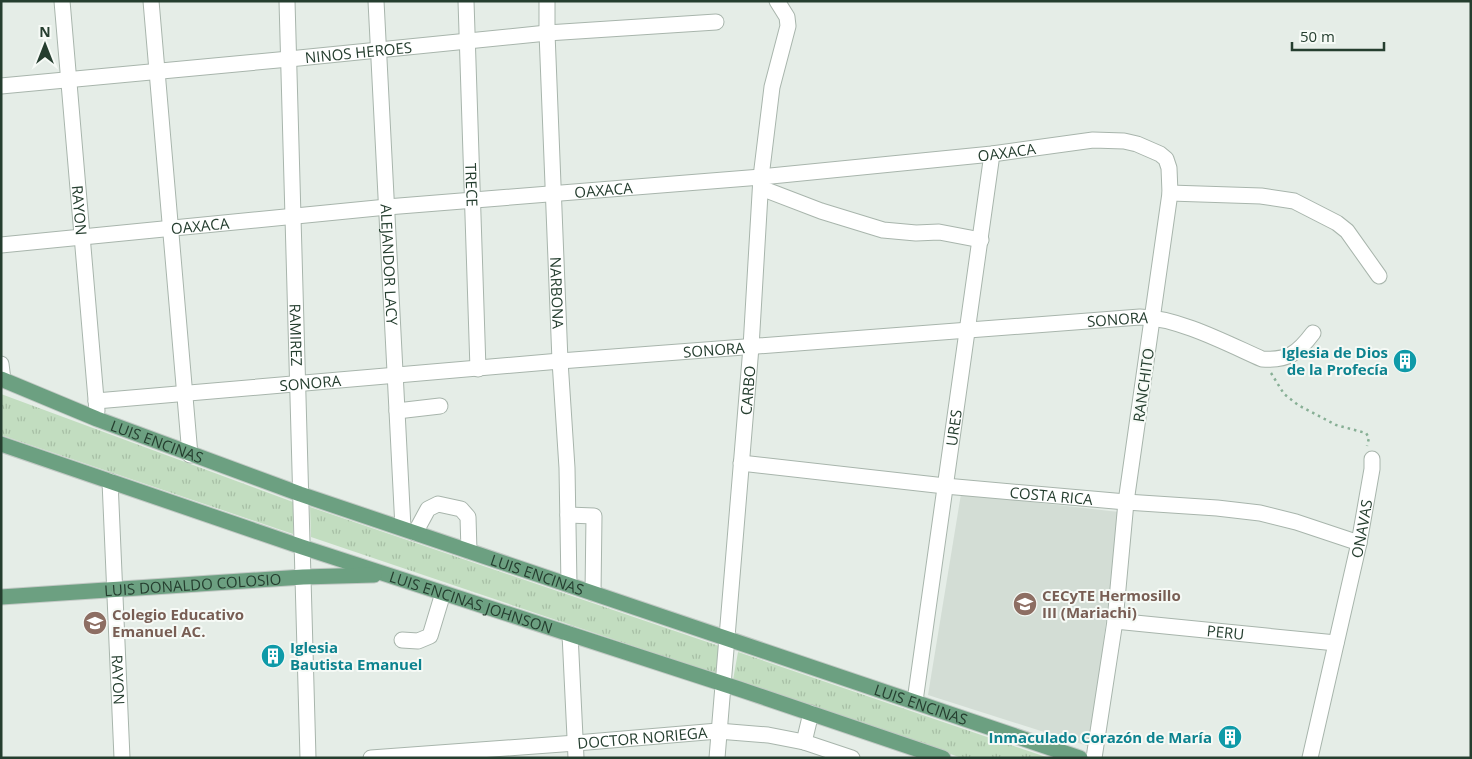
<svg xmlns="http://www.w3.org/2000/svg" width="1472" height="759" viewBox="0 0 1472 759" font-family="'Open Sans',sans-serif">
<style>
.built{fill:#d3ddd5}
.park{fill:url(#park-tufts)}
.lines{fill:none;stroke-linecap:round;stroke-linejoin:round}
.minor-casing{stroke:#a8b5ac;stroke-width:17}
.major-casing{stroke:#c2c9c5;stroke-width:17}
.path{stroke:#87af95;stroke-width:2.5;stroke-dasharray:2.5 4;stroke-linecap:butt}
.minor{stroke:#fff;stroke-width:15}
.major{stroke:#6ca081;stroke-width:15}
.labels{text-anchor:middle;dominant-baseline:central;stroke-width:4;stroke-linejoin:round;paint-order:stroke}
.street-label{font-size:15px;fill:#253e2f;stroke:#f6faf6}
.culture-label{font-size:15px;font-weight:bold;fill:#0d838f;stroke:#f6faf6;text-anchor:end}
.education-label{font-size:15px;font-weight:bold;fill:#785e54;stroke:#f6faf6;text-anchor:start}
</style>
<defs>
<pattern id="park-tufts" width="24" height="20" patternUnits="userSpaceOnUse" patternTransform="scale(1.25)"><rect width="24" height="20" fill="#c2ddc0"/><path d="M3 7l-1-3M5 7V3M7 7l1-3M15 17l-1-3M17 17v-4M19 17l1-3" fill="none" stroke="#a7bfa5"/></pattern>
</defs>
<rect width="100%" height="100%" fill="#e5ede7"/>
<path class="built" d="M961 494 1119 512 1091 747 928 695Z"/>
<path class="park" d="M1 394 293 502V534L1 435Z
M310 507 725 648 719 675 311 537Z
M738 652 1049 758H962L733 680Z"/>
<g class="lines">
<g class="minor-casing">
<g id="minor">
<path id="s1" d="M62 1 97 411"/>
<path d="M151 1 190 455"/>
<path id="s2" d="M287 1 308 758"/>
<path id="s3" d="M376 1 403 528"/>
<path id="s4" d="M466 1 478 369"/>
<path id="s5" d="M547 1V33L560 361 567 468 569 585"/>
<path id="s6" d="M1 86 289 59 547 33 716 22"/>
<path d="M761 188 821 211 883 230 916 233 939 232 981 240"/>
<path d="M1170 193 1261 196 1294 201 1337 223 1347 231 1379 276"/>
<path id="s7" d="M1 245 387 207 761 177 992 154 1093 140 1124 141 1137 144 1160 154 1166 159 1169 168 1170 193 1126 502 1115 621 1094 758"/>
<path d="M1 364 3 380"/>
<path id="s8" d="M96 401 560 361 1140 317C1179 318 1226 343 1262 359 1288 361 1298 353 1313 333"/>
<path d="M397 411 440 406"/>
<path id="s9" d="M741 463 945 486 1126 502 1217 508 1260 513 1296 522 1359 543"/>
<path id="s10" d="M110 481 122 758"/>
<path d="M568 515 594 516 593 593"/>
<path d="M415 533 428 509 438 504 461 509 468 517 469 551"/>
<path id="s11" d="M1115 621 1336 643"/>
<path d="M570 634 576 758"/>
<path d="M402 640 418 641 430 636 443 593"/>
<path id="s12" d="M915 701 992 154"/>
<path d="M804 742 811 713"/>
<path id="s13" d="M371 758 576 743 718 731 768 735 804 742 852 758"/>
<path id="s14" d="M717 758 751 347 761 177 772 87 788 26 787 17 777 1"/>
<path id="s15" d="M1310 758 1359 543 1372 469V459"/>
</g>
</g>
<g class="major-casing">
<g id="major">
<path id="s16" d="M1 379 97 419 300 494 1080 758"/>
<path id="s17" d="M1 444 302 547 739 689 943 758"/>
<path id="s18" d="M1 597 303 577 374 575"/>
</g>
</g>
<path class="path" d="M1271 373 1284 394 1298 405 1336 425 1366 433 1369 438 1367 446"/>
<use href="#minor" class="minor"/>
<use href="#major" class="major"/>
</g>
<defs>
<g id="building-disc" transform="scale(1.25)"><circle r="9.5" fill="#0f9aa8" stroke="#f6faf6"/><path d="M-4-6H4V6H1V3H-1V6H-4ZM-2.5-4.3h1.7v1.8h-1.7ZM.8-4.3h1.7v1.8H.8ZM-2.5-1h1.7V.8h-1.7ZM.8-1h1.7V.8H.8Z" fill="#fff"/></g>
<g id="school-disc" transform="scale(1.25)"><circle r="9.5" fill="#8d6e63" stroke="#f6faf6"/><path d="M0-5L7-2L0 1L-7-2ZM-4 1L0 2.5L4 1V4Q0 6-4 4Z" fill="#fff"/></g>
</defs>
<g fill-rule="evenodd">
<use href="#building-disc" x="1405" y="361"/>
<use href="#school-disc" x="1025" y="604"/>
<use href="#school-disc" x="95" y="623"/>
<use href="#building-disc" x="273" y="656"/>
<use href="#building-disc" x="1230" y="737"/>
</g>
<g class="labels">
<g class="street-label">
<text stroke="none"><textPath href="#s6" startOffset="359">NINOS HEROES</textPath></text>
<text stroke="none"><textPath href="#s7" startOffset="1010">OAXACA</textPath></text>
<text stroke="none"><textPath href="#s4" startOffset="184">TRECE</textPath></text>
<text stroke="none"><textPath href="#s7" startOffset="605">OAXACA</textPath></text>
<text stroke="none"><textPath href="#s1" startOffset="210">RAYON</textPath></text>
<text stroke="none"><textPath href="#s7" startOffset="200">OAXACA</textPath></text>
<text stroke="none"><textPath href="#s3" startOffset="264">ALEJANDOR LACY</textPath></text>
<text stroke="none"><textPath href="#s5" startOffset="292">NARBONA</textPath></text>
<text stroke="none"><textPath href="#s8" startOffset="1025">SONORA</textPath></text>
<text stroke="none"><textPath href="#s2" startOffset="334">RAMIREZ</textPath></text>
<text stroke="none"><textPath href="#s8" startOffset="620">SONORA</textPath></text>
<text stroke="none"><textPath href="#s8" startOffset="215">SONORA</textPath></text>
<text transform="translate(1143 385) rotate(-82)">RANCHITO</text>
<text stroke="none"><textPath href="#s14" startOffset="369">CARBO</textPath></text>
<text stroke="none"><textPath href="#s12" startOffset="276">URES</textPath></text>
<text stroke="none"><textPath href="#s16" startOffset="168">LUIS ENCINAS</textPath></text>
<text stroke="none"><textPath href="#s9" startOffset="312">COSTA RICA</textPath></text>
<text stroke="none"><textPath href="#s15" startOffset="235">ONAVAS</textPath></text>
<text stroke="none"><textPath href="#s16" startOffset="571">LUIS ENCINAS</textPath></text>
<text stroke="none"><textPath href="#s18" startOffset="192">LUIS DONALDO COLOSIO</textPath></text>
<text stroke="none"><textPath href="#s17" startOffset="496">LUIS ENCINAS JOHNSON</textPath></text>
<text stroke="none"><textPath href="#s11" startOffset="111">PERU</textPath></text>
<text stroke="none"><textPath href="#s10" startOffset="199">RAYON</textPath></text>
<text stroke="none"><textPath href="#s16" startOffset="976">LUIS ENCINAS</textPath></text>
<text stroke="none"><textPath href="#s13" startOffset="272">DOCTOR NORIEGA</textPath></text>
</g>
<g class="culture-label">
<text x="1388" y="352">Iglesia de Dios<tspan x="1388" dy="17">de la Profecía</tspan></text>
<text x="290" y="647" text-anchor="start">Iglesia<tspan x="290" dy="17">Bautista Emanuel</tspan></text>
<text x="1212" y="737">Inmaculado Corazón de María</text>
</g>
<g class="education-label">
<text x="1042" y="595">CECyTE Hermosillo<tspan x="1042" dy="17">III (Mariachi)</tspan></text>
<text x="112" y="614">Colegio Educativo<tspan x="112" dy="17">Emanuel AC.</tspan></text>
</g>
</g>
<rect width="1472" height="759" fill="none" stroke="#253e2f" stroke-width="5"/>
<g transform="translate(45 45)" stroke="#f6faf6" stroke-width="4" paint-order="stroke">
<path d="M0-4L9 19L0 12L-9 19Z" fill="#253e2f"/>
<text y="-8" font-size="14" font-weight="bold" text-anchor="middle" fill="#253e2f">N</text>
</g>
<path d="M1292 42v8h92v-8" fill="none" stroke="#253e2f" stroke-width="2.5"/>
<text x="1300" y="42" font-size="15" fill="#253e2f" stroke="#f6faf6" stroke-width="4" paint-order="stroke">50 m</text>
</svg>
